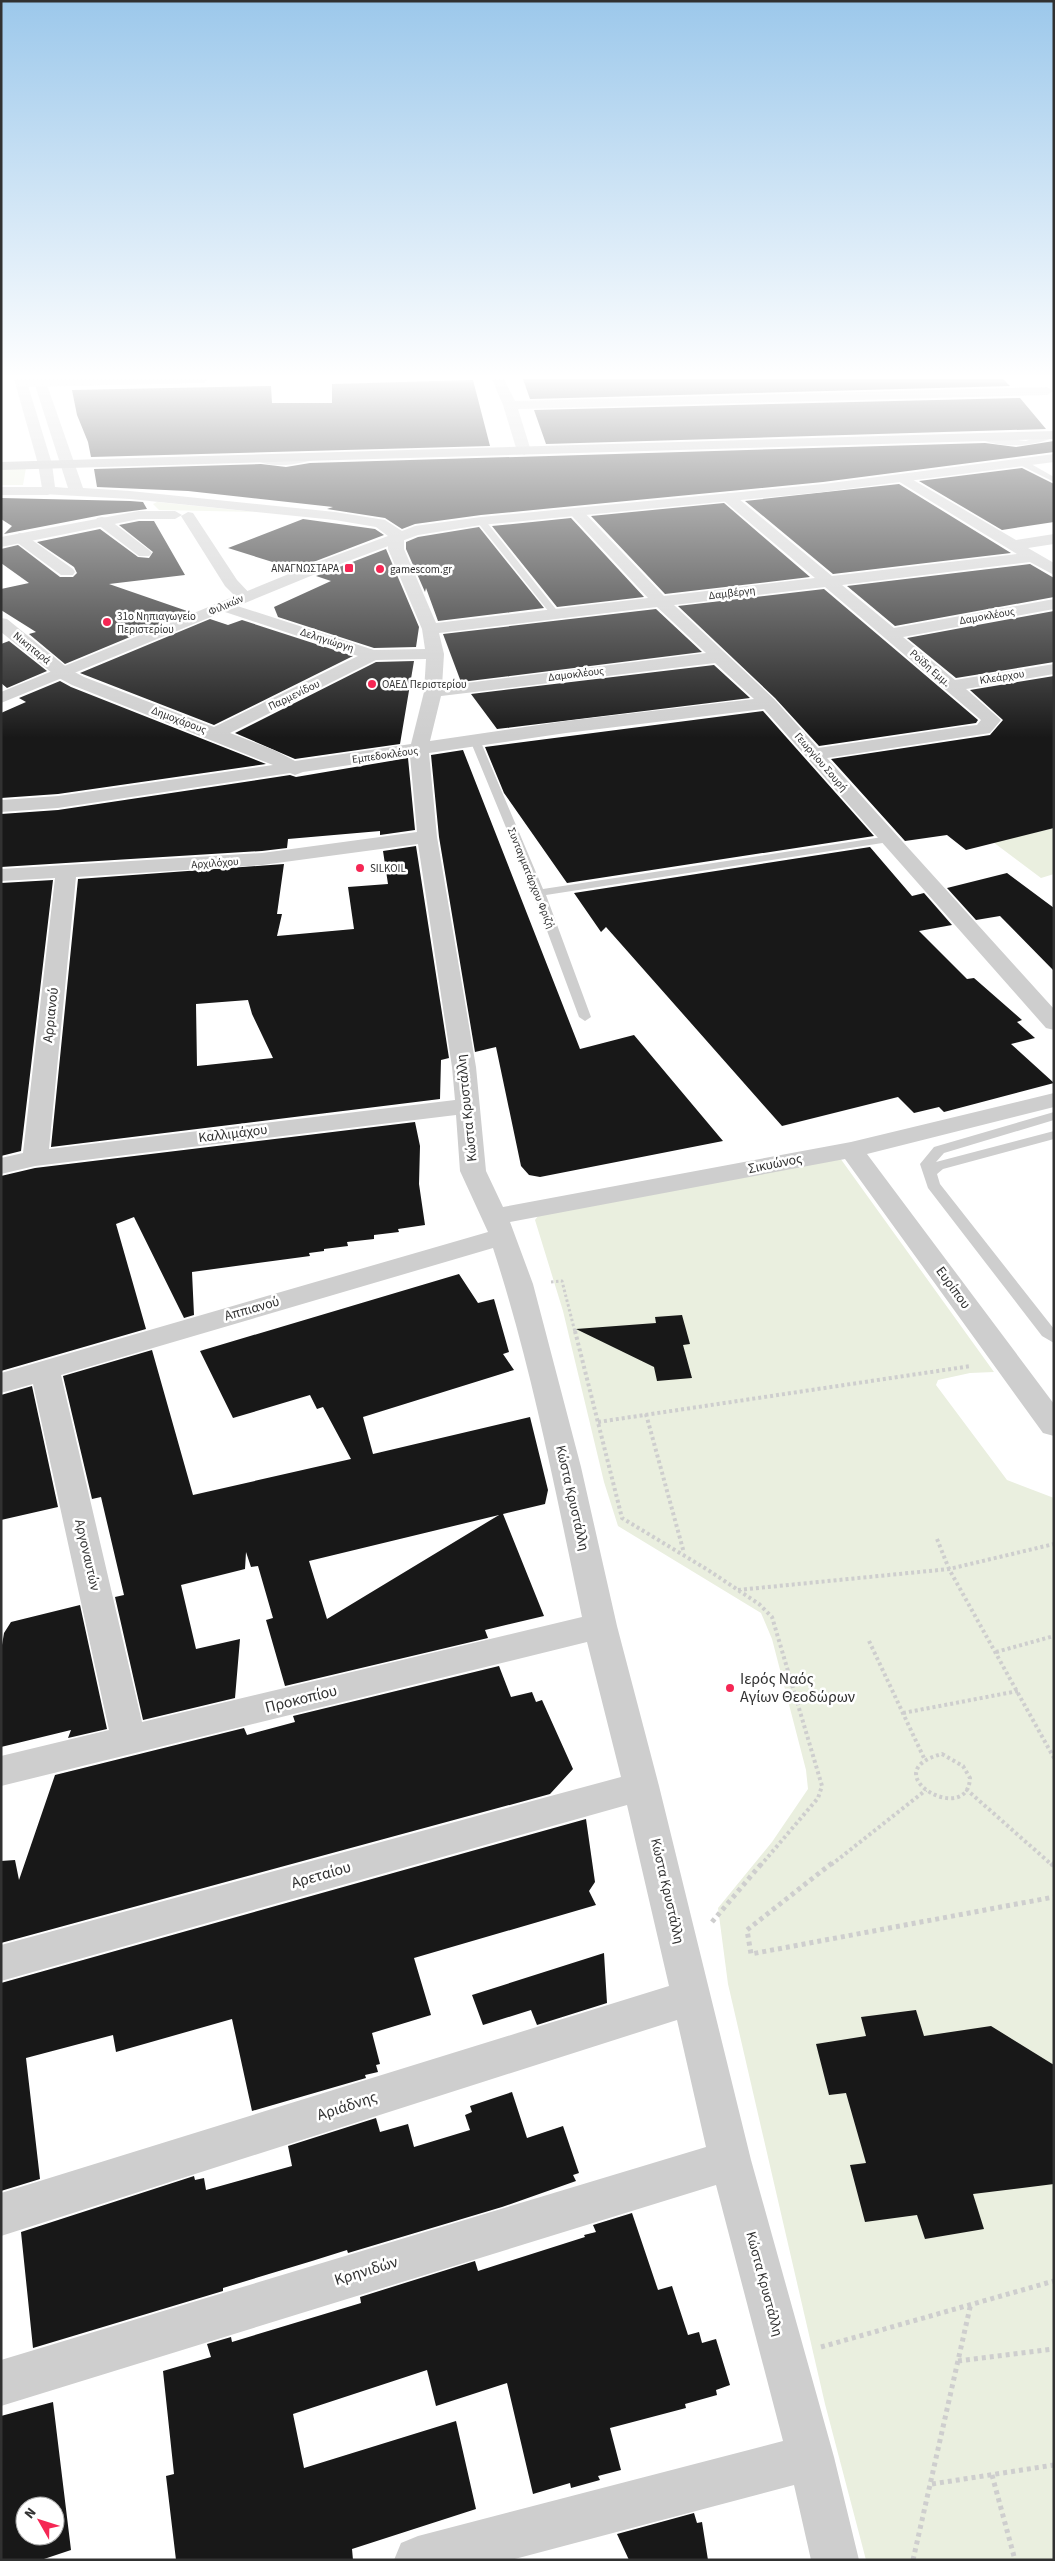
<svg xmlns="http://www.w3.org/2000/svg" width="1055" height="2561" viewBox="0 0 1055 2561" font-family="'Source Sans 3',sans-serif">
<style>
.green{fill:#eaefdf}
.building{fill:#181818;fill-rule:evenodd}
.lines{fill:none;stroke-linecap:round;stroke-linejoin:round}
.path-far2{stroke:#cecece;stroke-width:3;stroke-dasharray:2.5 2.5;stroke-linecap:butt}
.path-far1{stroke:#cecece;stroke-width:4;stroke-dasharray:3 3;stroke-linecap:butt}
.path{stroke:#cecece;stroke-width:5;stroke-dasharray:4 4;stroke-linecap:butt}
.service{fill:#cecece;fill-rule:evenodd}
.minor{fill:#cecece;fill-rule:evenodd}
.tertiary{fill:#cecece;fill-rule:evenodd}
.secondary{fill:#bbb;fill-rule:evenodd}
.poi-dot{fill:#f52754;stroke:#fff;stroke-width:2}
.labels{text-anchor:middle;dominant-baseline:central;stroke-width:5;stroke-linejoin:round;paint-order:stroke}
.far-poi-label{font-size:11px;fill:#313131;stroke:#fff;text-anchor:start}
.far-street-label{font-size:11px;fill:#313131;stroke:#fff}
.street-label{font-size:14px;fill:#313131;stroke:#fff}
.near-poi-label{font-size:16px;fill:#313131;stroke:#fff;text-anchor:start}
.near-street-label{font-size:16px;fill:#313131;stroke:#fff}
</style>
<rect width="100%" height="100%" fill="#fff"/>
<path class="green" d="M26 468 23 485H1V469Z
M157 502 255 512H256L159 510 153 504Z
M1054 828V874L1041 878 993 842Z
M840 1158 994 1372 970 1373 938 1380 936 1385 1007 1480 1054 1498V2560H866L825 2404 728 1984 718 1908 772 1842 808 1789 806 1770 772 1639 761 1613 618 1526 604 1482 563 1311 535 1220 538 1216Z"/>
<path class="building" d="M523 379H1003L1010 386 530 399Z
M473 380 490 446 91 457 88 442 77 415 72 390 271 386 272 403H332V384Z
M1020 398 1046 429 546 444 534 410Z
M1054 441V452L823 482 481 515 415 524 402 529 385 518 327 509 333 507 188 491 97 487 94 469 261 464 286 467 310 463 985 443 1016 447Z
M1022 468 1054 484V522L1002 530 919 481Z
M899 484 1011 553 833 574 745 501Z
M1 498 130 501 143 502 147 509 102 515 4 534 12 526 1 519Z
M724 503 810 577 665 594 591 516Z
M571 518 644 597 557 607 492 526Z
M303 519 375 529 384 535 295 569 228 548Z
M139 521H154L185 575 109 584 190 612 65 664 29 634 36 632 1 610V589L29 583 1 563V549L18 545 60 577H73L77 573 74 567 37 542 100 529 138 557 149 558 153 552 119 525Z
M479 527 544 608 438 621 426 588 425 592 406 549V542L418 537Z
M386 549 419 627 416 647 374 648 278 617 274 607 331 581 316 576Z
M1030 564 1054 578V597L895 626 847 586Z
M824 589 978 720 976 723 819 746 775 698 678 606Z
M656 609 702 652 461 682 443 634Z
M1054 611V662L956 678 907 638Z
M210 619 228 625 242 620 353 656 214 725 80 673Z
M9 641 47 671 7 688 1 683V644Z
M414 661 400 744 295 759 235 733 376 662Z
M714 665 750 698 497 729 471 694Z
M1054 676V828L966 850 947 835 905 841 831 759 990 735 1003 720 970 690Z
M60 681 71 687 266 764 58 794 1 798V713L26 702 19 698Z
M763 711 874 836 567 883 504 793 485 747Z
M463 750 580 1049 634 1035 723 1141 540 1177 529 1175 521 1166 496 1047 475 1052 439 837 431 755Z
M408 758 415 830 380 835V831L288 839 287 848 262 851 1 867V814L58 810 290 775 296 777Z
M416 846 449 1058 441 1060 440 1099 51 1147 78 879 284 864 277 914H282L277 936 354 929 348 887 388 884 383 851ZM248 1000 252 1014 273 1058 197 1066 196 1004Z
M870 847 912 896 924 893 952 925 919 931 967 979 974 978 1022 1020 1017 1022 1035 1038 1011 1044 1054 1083 944 1112 939 1107 914 1113 898 1097 782 1126 606 927 601 932 574 893Z
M1007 873 1054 908V971L1000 916 976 920 947 888Z
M53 880 21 1151 1 1156V883Z
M415 1122 420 1146 419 1184 425 1225 398 1229 399 1232 374 1235V1239L347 1242 348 1246 324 1249V1251L309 1253 310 1256 192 1272 194 1315 184 1318 134 1217 116 1224 146 1329 1 1371V1176L35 1168Z
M459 1274 478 1303 494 1299 509 1352 503 1354 514 1370 363 1417 373 1454 530 1417 548 1490 545 1504 503 1514 544 1616 485 1630 488 1638 285 1686 266 1620 273 1618 258 1566 251 1567 246 1552 245 1569 181 1585 196 1649 240 1639 235 1698 143 1720 115 1597 124 1595 101 1497 92 1499 63 1376 152 1350 193 1495 351 1459 323 1407 317 1409 310 1395 233 1418 200 1351ZM499 1515 327 1619 309 1561Z
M682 1315 690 1344 683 1345 692 1378 657 1381 654 1367 576 1329 656 1323 655 1317Z
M32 1386 58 1507 1 1520V1395Z
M80 1605 107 1729 68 1738 71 1730 1 1747V1651L4 1633 11 1622Z
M499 1666 511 1697 532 1692 536 1702 542 1700 573 1769 550 1794 1 1943V1861L15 1860 19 1880 55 1775 244 1728 247 1735 295 1722 293 1716Z
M586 1819 595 1882 589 1891 596 1905 414 1958 431 2015 372 2033 380 2064 376 2065 378 2072 365 2075 366 2078 252 2111 232 2019 116 2052 113 2035 26 2058 40 2179 1 2191V1983Z
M604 1953 607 2003 537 2025 531 2010 483 2025 472 1995Z
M916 2010 924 2036 991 2026 1054 2065V2184L973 2194 984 2229 925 2239 917 2215 865 2222 850 2165 866 2163 846 2093 829 2095 816 2044 866 2036 861 2017Z
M512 2092 527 2138 563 2126 579 2173 573 2175 576 2181 502 2207 348 2253 347 2250 312 2261 223 2288V2291L33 2348 21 2232 194 2176 195 2180 204 2178 206 2190 292 2166 288 2146 376 2118 380 2132 408 2124 414 2147 470 2130 465 2115 472 2112 470 2106Z
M632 2213 658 2290 672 2286 688 2335 699 2332 702 2343 716 2339 730 2385 716 2390 717 2395 685 2404 686 2408 610 2428 621 2470 598 2476 600 2480 571 2488 570 2483 533 2494 507 2383 436 2406 427 2370 293 2414 304 2468 456 2421 476 2509 352 2549 353 2560H176L166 2476 174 2474 163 2371 211 2357 207 2344 231 2337 232 2342 361 2303 360 2297 475 2261 478 2271 585 2237 584 2235 596 2232 593 2225Z
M53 2402 71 2550 41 2560H1V2416ZM25 2506H55V2536H25Z
M694 2513 697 2523 702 2522 708 2560H629L617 2534Z"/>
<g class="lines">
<path class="path-far2" d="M551 1282 562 1281 575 1332"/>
<path class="path-far1" d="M575 1331 622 1518 708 1570 759 1604 772 1617 822 1786 818 1798 761 1865
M646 1414 684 1553
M598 1422 971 1366
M937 1539 949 1569 1054 1758
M738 1590 949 1569 1054 1544
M869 1641 924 1758
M996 1652 1054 1636
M903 1713 1018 1691
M942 1754 963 1766 970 1778C968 1828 871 1772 942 1754Z
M966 1789 1052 1865
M831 1865 926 1790"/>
<path class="path" d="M832 1863 747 1930 751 1954 1054 1897
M1051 1863 1054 1866
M712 1922 762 1863
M821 2347 1054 2281
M958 2361 1054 2349
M992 2475 1015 2560
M932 2484 1054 2465
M913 2560 971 2303"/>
<path class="service" d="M1049 433H1054V437C1035 447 996 449 977 437L981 435 1026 441Z
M320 453 324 455 323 457C302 464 270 471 250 457L254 455 287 460Z
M1018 460H1024L1054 477V482L1018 464Z
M478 519H484L559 613V617H553L478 523Z
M475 737 480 740 543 889 889 836 895 839 889 842 546 895 591 1017 585 1021 579 1017 533 893 470 740Z
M1054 1112V1120L944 1153 936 1162 1054 1131V1139L943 1169 937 1174 940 1184 1054 1329V1343L1042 1336 928 1188 920 1164 934 1147Z"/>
<path class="minor" d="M29 379H209L203 383 21 387 15 383 17 380Z
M492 379H504L515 401 1047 387 1053 391 1047 395 518 409 531 451 524 455 517 451 503 405Z
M903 474 1016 540 1054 534V544L1028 548 1054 563V575L1030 562 842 585 894 628 1054 599V609L903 637 955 680 1054 664V674L966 689 1001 720 990 733 827 758 1054 1009V1030L1046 1028 764 709 566 733 429 753 437 837 476 1067 486 1171 503 1207 851 1142 1054 1093V1107L867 1154 1054 1404V1436L1043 1433 845 1159 510 1222 533 1284 581 1467 617 1626 659 1786 751 2160 834 2457 859 2560H811L794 2485 511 2560H394L401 2543 418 2536 783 2441 716 2185 1 2406V2360L706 2147 677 2020 1 2236V2193L669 1986 627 1805 1 1981V1945L621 1777 587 1642 1 1786V1756L109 1730 33 1384 1 1393V1373L488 1232 460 1171 456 1115 35 1166 1 1174V1158L23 1153 55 878 1 881V869L262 853 417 832 410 756 303 772 295 775 290 773 58 808 1 812V800L58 796 273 765 72 685 57 677 1 632V618L7 619 69 669 84 677 214 727 358 656 216 609 214 606 216 603H228L374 650 425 649 422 629 388 549V537L396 532 404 537V549L436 623 648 598 571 515 569 512 571 509H581L664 596 815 578 723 500 721 497 728 493 733 494 832 576 1017 554 898 481 896 478ZM825 587 981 720 977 725 967 726 818 748 774 699 674 605ZM657 607 706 653 442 686 444 654 439 633ZM426 659 424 692 411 744 295 761 274 750 230 733 376 660ZM715 663 754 699 566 721 430 741 441 696ZM418 844 452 1067 455 1100 49 1149 76 877 262 865ZM493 1248C532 1368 556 1494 582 1617L142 1722 61 1375Z
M1 487H48L55 491 48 495H1Z
M188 512 193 513 237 580 253 597 251 600H239L225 586 181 516Z
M102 517 107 518 149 550 152 553 149 556H139L97 524 95 521 97 518Z
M20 533 25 535 73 569 75 572 73 575H61L15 541 12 538 15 535Z"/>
<path class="tertiary" d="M14 379H26L52 464 55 487 68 488 33 379H45L83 488 130 491 335 512 385 520 402 531 415 526 481 517 823 484 1054 454V462L823 492 481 525 418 535 335 566 1 703V692L323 560 388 536 376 527 335 520 130 499 43 494 38 464Z
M139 511H175L182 515 175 519H139L1 547V537Z"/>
<path class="secondary" d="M1054 431V439L1 470V462Z"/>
</g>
<linearGradient id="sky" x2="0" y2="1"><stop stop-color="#9cc8eb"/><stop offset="0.51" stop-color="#fff"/><stop offset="1" stop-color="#fff" stop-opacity="0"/></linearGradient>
<rect width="1055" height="738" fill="url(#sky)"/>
<g class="poi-dot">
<rect x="344" y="563" width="10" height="10" rx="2.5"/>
<circle cx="380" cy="569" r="5"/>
<circle cx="107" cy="622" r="5"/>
<circle cx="372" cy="684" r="5"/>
<circle cx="360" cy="868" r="5"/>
<circle cx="730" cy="1688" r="5"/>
</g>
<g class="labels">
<g class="far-poi-label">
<text x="339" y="568" text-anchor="end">ΑΝΑΓΝΩΣΤΑΡΑ</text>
<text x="390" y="569">gamescom.gr</text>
<text x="117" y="616">31ο Νηπιαγωγείο<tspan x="117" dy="13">Περιστερίου</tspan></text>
<text x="382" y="684">ΟΑΕΔ Περιστερίου</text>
<text x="370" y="868">SILKOIL</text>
</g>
<g class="far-street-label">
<text transform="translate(732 593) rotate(-7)">Δαμβέργη</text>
<text transform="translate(226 605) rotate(-23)">Φιλικών</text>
<text transform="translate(987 616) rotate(-10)">Δαμοκλέους</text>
<text transform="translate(327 640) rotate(18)">Δεληγιώργη</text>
<text transform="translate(32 648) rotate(39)">Νικηταρά</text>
<text transform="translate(930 668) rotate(41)">Ροϊδη Εμμ.</text>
<text transform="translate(576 674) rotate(-7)">Δαμοκλέους</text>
<text transform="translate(1002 677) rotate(-9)">Κλεάρχου</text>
<text transform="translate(294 695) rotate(-26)">Παρμενίδου</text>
<text transform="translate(179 720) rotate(21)">Δημοχάρους</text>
<text transform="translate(385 755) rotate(-8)">Εμπεδοκλέους</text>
<text transform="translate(821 762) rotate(49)">Γεωργίου Σουρή</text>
<text transform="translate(215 863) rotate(-4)">Αρχιλόχου</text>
<text transform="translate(531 878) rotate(68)">Συνταγματάρχου Φριζή</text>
</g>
<g class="street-label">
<text transform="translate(51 1015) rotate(-84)">Αρριανού</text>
<text transform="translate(467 1108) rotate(-96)">Κώστα Κρυστάλλη</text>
<text transform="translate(233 1134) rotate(-7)">Καλλιμάχου</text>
<text transform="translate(775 1164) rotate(-11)">Σικυώνος</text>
<text transform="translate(953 1288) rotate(54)">Ευρίπου</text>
<text transform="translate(252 1309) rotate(-16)">Αππιανού</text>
<text transform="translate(572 1498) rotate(77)">Κώστα Κρυστάλλη</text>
<text transform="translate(87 1555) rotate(77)">Αργοναυτών</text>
<text transform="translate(667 1891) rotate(77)">Κώστα Κρυστάλλη</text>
<text transform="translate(764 2284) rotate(75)">Κώστα Κρυστάλλη</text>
</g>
<g class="near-poi-label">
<text x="740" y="1679">Ιερός Ναός<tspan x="740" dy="18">Αγίων Θεοδώρων</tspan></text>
</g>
<g class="near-street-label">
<text transform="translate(301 1699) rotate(-14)">Προκοπίου</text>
<text transform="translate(321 1875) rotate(-16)">Αρεταίου</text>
<text transform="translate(347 2106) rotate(-18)">Αριάδνης</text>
<text transform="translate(366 2271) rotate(-17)">Κρηνιδών</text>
</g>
</g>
<rect width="1055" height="2561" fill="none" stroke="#313131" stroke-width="5"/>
<g transform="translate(40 2521) rotate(309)"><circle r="24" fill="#ffffff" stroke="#adadad"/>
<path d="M0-4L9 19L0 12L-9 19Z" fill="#f52754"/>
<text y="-8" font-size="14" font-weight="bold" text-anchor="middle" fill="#313131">N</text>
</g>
</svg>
